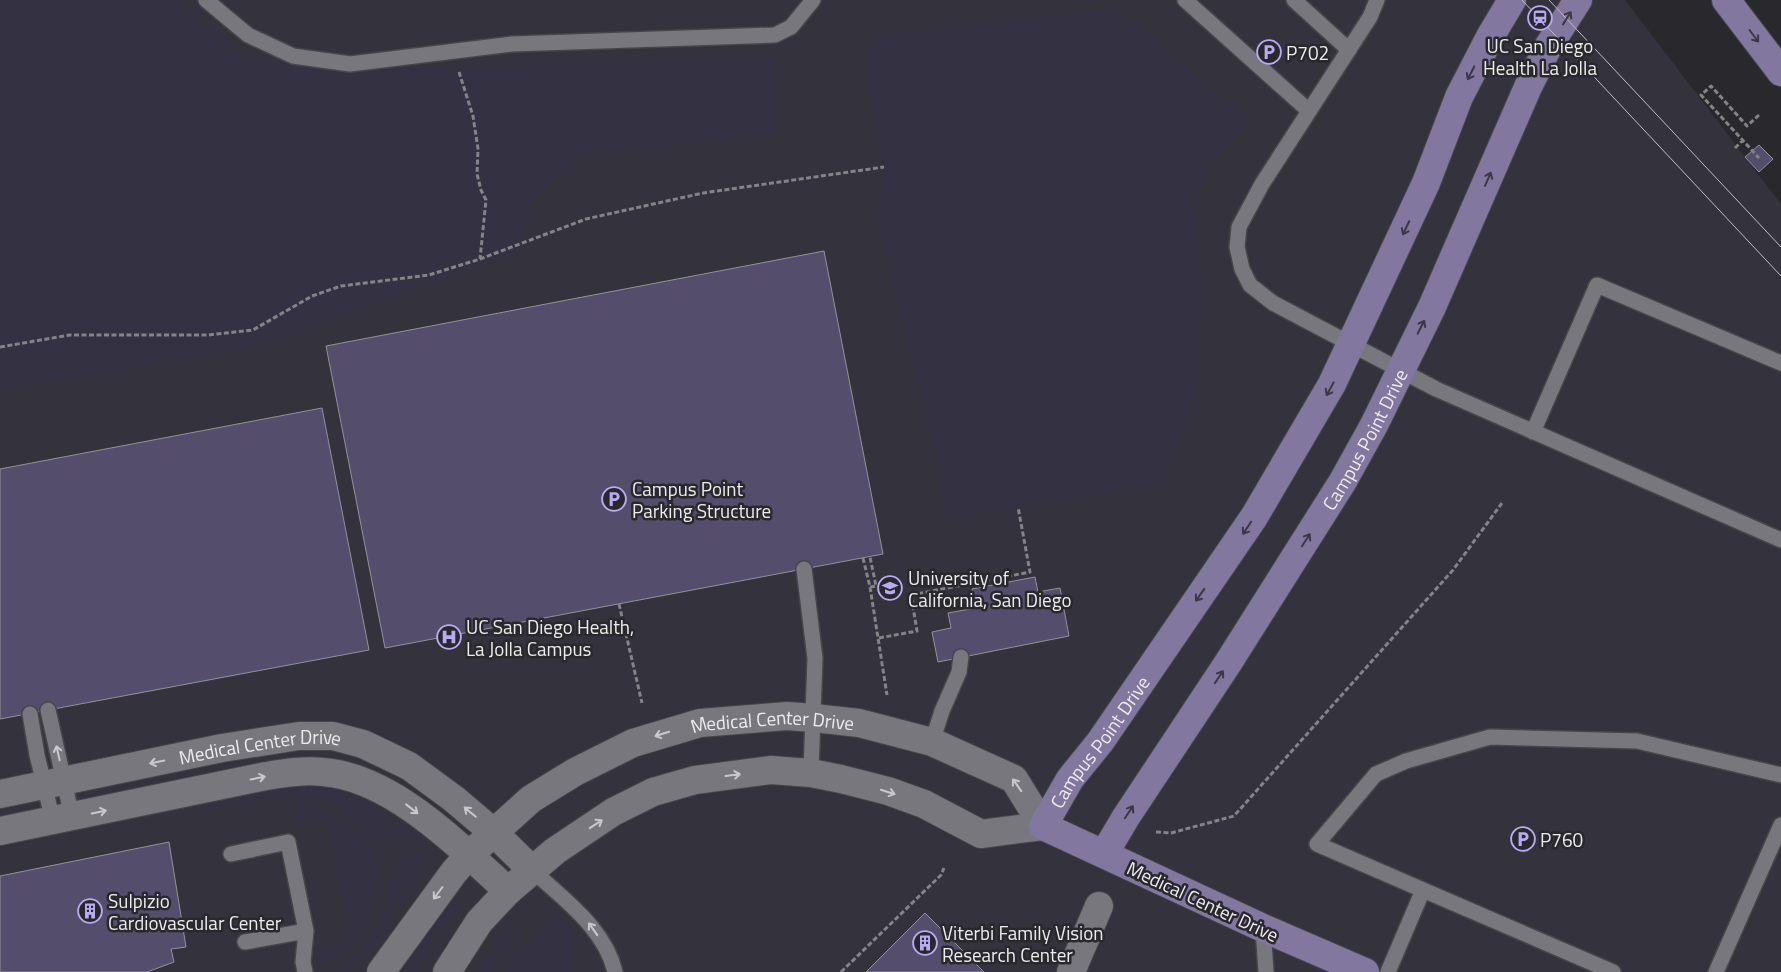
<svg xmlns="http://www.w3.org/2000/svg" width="1781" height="972" viewBox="0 0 1781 972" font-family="'Titillium Web',sans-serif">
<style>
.built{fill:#34323c}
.green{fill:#343143}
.building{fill:#544e6c;stroke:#939298}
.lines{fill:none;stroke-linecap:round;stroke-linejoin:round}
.lane-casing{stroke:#46464a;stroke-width:18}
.street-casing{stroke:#46464a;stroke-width:30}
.secondary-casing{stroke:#46464a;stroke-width:30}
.path{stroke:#848387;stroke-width:3;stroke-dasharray:5 2.5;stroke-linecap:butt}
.lane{stroke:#78777e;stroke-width:15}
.street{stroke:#78777e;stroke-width:28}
.secondary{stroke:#81779f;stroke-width:28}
.tram{stroke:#bebec2;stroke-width:1}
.oneway{stroke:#3b3844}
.oneway2{stroke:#c9c9cd}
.labels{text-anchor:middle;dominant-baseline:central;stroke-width:5;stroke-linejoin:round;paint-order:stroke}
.poi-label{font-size:19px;fill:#ececef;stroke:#29282d;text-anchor:start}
.street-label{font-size:19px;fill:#ececef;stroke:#29282d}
</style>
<rect width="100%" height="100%" fill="#29282d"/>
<path class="built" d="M0 0H1625L1781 204V972H0Z"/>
<path class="green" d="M0 0H171L245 59 347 71 777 56 775 134 588 155 536 197 519 253 262 346 0 390Z
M1117 8 1250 119 1193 196 1202 276 1198 391 1163 484 948 518 876 211 885 176 864 64 877 36Z
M312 786C322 788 333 789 343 793 363 799 405 822 417 837L411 842 377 840 366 834 357 822 341 809 322 800 301 794 195 813 193 806 292 787Z
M293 799 332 815 381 853C378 882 374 914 358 939 350 952 332 962 318 969L315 948 350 941 327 819 297 825Z
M407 854 426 857 356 972H331L348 961 368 940 378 924 386 908 389 879 400 856Z
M453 900H457L460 904 459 907 420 962 419 972H402Z
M556 914 572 929 573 972H503L510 960Z
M509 928 517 934 491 972H477Z"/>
<path class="building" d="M1759 145 1773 159 1759 172 1745 157Z
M824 251 883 554 385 648 326 346Z
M322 408 369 650 0 719V469Z
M1035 577 1038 592 1060 588 1069 636 938 662 932 632 951 628 948 613 976 608 972 589Z
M169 842 186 947 171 949 174 962 147 972H0V876Z
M925 913 984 972H866Z"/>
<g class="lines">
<g class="lane-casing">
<path id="lane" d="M206 0 248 35 293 56 350 64 512 44 775 35 791 27 813 0
M1185 0 1309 111
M1294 0 1349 50
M1377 0 1370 17 1262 184 1239 227 1237 247 1242 269 1250 285 1273 303 1436 389 1781 540
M1533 432 1597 285 1781 363
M804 569 815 658 811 773
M48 710 72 817
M30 714 37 755 53 821
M932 742 942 711 959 672 961 657
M231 854 288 842 306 931 303 962 305 972
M531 869C563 899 605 928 615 972
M1423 890 1613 972
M1263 928 1266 972
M245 942 306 931
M1388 972 1423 890 1317 844 1376 774 1406 761 1490 737 1637 741 1781 775
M1716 972 1781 825"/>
</g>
<g class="street-casing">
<g id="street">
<path id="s1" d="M0 794 222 748 299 736H333L363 744 409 766 454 799 494 833 531 869"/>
<path d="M0 831 266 776C285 773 303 770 323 772 392 777 459 846 508 891"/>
<path id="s2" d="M381 972 454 872 469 855 531 799 575 772 633 743 700 723 787 716 814 718 859 723 932 742 1014 779 1043 826 981 834 924 804 888 791 841 779 811 773 771 770 695 780 653 792 613 812 555 851 508 891 479 922 447 972"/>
<path d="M1071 972 1099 906"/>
</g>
</g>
<g class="secondary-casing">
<g id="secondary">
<path d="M1726 0 1781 72"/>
<path id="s3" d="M1104 854 1126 817 1228 663 1343 481 1374 425 1432 307 1528 87 1548 47 1578 0"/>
<path id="s4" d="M1365 972 1263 928 1043 826 1070 779 1100 742 1254 517 1332 384 1426 183 1459 97 1490 37 1512 0"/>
</g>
</g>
<path class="path" d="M459 72 473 116 478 149 477 174 481 190 486 200 480 259
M1759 115 1747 126 1711 86 1701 95 1759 158
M1735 148 1743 140
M0 347 70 335H208L253 330 312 296 341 286 429 275 480 259 586 219 703 193 884 167
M863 558 870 587 887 695
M870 587 876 586 870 557
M619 604 642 703
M879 638 917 631 911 595 1030 572 1018 507
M1156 832 1171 833 1234 816 1453 570 1502 503
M841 972 941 875 944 868"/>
<use href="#lane" class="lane"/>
<use href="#street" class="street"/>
<use href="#secondary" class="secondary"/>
<path class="tram" d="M1522 0 1781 276
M1549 0 1781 247"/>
</g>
<defs><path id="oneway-shaft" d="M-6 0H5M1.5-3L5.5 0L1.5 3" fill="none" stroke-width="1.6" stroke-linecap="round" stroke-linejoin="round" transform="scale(1.25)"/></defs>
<g class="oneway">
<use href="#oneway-shaft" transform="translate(1567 18) rotate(-58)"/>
<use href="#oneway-shaft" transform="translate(1754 36) rotate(53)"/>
<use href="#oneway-shaft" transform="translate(1471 73) rotate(117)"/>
<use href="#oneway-shaft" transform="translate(1488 179) rotate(-66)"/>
<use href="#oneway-shaft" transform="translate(1406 228) rotate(115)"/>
<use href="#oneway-shaft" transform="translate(1421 327) rotate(-63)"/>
<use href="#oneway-shaft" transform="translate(1330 389) rotate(119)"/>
<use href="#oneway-shaft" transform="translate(1247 528) rotate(124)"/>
<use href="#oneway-shaft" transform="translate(1306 540) rotate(-57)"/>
<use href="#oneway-shaft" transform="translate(1200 595) rotate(125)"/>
<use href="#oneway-shaft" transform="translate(1219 677) rotate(-56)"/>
<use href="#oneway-shaft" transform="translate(1129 812) rotate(-56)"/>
</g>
<g class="oneway2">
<use href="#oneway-shaft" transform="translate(662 734) rotate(163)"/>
<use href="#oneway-shaft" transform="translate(58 753) rotate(-103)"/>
<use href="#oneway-shaft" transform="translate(157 762) rotate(168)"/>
<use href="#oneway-shaft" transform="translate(733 775) rotate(-7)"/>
<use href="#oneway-shaft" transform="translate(258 778) rotate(-12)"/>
<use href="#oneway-shaft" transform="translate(1017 785) rotate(-125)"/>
<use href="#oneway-shaft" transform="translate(888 792) rotate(18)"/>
<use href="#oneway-shaft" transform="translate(412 809) rotate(38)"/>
<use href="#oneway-shaft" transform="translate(99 812) rotate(-12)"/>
<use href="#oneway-shaft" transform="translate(470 812) rotate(-140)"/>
<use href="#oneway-shaft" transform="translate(596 824) rotate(-33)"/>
<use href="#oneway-shaft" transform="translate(438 893) rotate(127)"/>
<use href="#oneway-shaft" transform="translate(593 929) rotate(-125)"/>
</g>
<defs>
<g id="station-ring" transform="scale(1.25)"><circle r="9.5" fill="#29282d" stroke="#baaaf6" stroke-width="1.5"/><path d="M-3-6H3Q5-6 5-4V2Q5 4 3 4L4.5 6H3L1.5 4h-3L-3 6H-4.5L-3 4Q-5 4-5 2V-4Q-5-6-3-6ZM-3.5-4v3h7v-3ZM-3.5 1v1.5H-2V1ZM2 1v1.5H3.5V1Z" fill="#baaaf6"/></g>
<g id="parking-ring" transform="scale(1.25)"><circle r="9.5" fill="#29282d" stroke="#baaaf6" stroke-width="1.5"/><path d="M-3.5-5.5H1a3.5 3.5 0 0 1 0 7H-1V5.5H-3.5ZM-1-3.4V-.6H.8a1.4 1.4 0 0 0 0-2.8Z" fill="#baaaf6"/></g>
<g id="university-ring" transform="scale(1.25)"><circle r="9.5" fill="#29282d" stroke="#baaaf6" stroke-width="1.5"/><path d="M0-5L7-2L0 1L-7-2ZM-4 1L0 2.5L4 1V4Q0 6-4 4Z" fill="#baaaf6"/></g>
<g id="hospital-ring" transform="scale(1.25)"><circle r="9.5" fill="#29282d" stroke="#baaaf6" stroke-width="1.5"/><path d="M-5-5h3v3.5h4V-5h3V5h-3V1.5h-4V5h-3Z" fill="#baaaf6"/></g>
<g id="building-ring" transform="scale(1.25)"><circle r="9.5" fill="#29282d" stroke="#baaaf6" stroke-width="1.5"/><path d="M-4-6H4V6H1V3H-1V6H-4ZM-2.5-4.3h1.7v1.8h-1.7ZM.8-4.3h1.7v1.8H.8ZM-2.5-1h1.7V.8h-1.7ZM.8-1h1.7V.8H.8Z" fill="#baaaf6"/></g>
</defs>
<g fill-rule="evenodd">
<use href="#station-ring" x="1540" y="18"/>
<use href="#parking-ring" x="1269" y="52"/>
<use href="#parking-ring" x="614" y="499"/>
<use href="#university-ring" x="890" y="588"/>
<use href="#hospital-ring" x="449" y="637"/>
<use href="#parking-ring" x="1523" y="839"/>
<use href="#building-ring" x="90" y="911"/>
<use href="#building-ring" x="925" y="943"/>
</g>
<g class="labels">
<g class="poi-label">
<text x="1540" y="45" text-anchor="middle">UC San Diego<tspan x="1540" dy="22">Health La Jolla</tspan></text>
<text x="1286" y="52">P702</text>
<text x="632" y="488">Campus Point<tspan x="632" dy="22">Parking Structure</tspan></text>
<text x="908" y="577">University of<tspan x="908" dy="22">California, San Diego</tspan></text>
<text x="466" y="626">UC San Diego Health,<tspan x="466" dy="22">La Jolla Campus</tspan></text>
<text x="1540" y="839">P760</text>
<text x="108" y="900">Sulpizio<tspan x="108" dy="22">Cardiovascular Center</tspan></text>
<text x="942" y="932">Viterbi Family Vision<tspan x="942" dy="22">Research Center</tspan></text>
</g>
<g class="street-label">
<text stroke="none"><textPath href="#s3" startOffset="490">Campus Point Drive</textPath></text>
<text stroke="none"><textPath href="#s2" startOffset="489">Medical Center Drive</textPath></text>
<text stroke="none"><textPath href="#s4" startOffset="455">Campus Point Drive</textPath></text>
<text stroke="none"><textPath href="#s1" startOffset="265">Medical Center Drive</textPath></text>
<text transform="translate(1203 901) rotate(25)">Medical Center Drive</text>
</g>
</g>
</svg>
